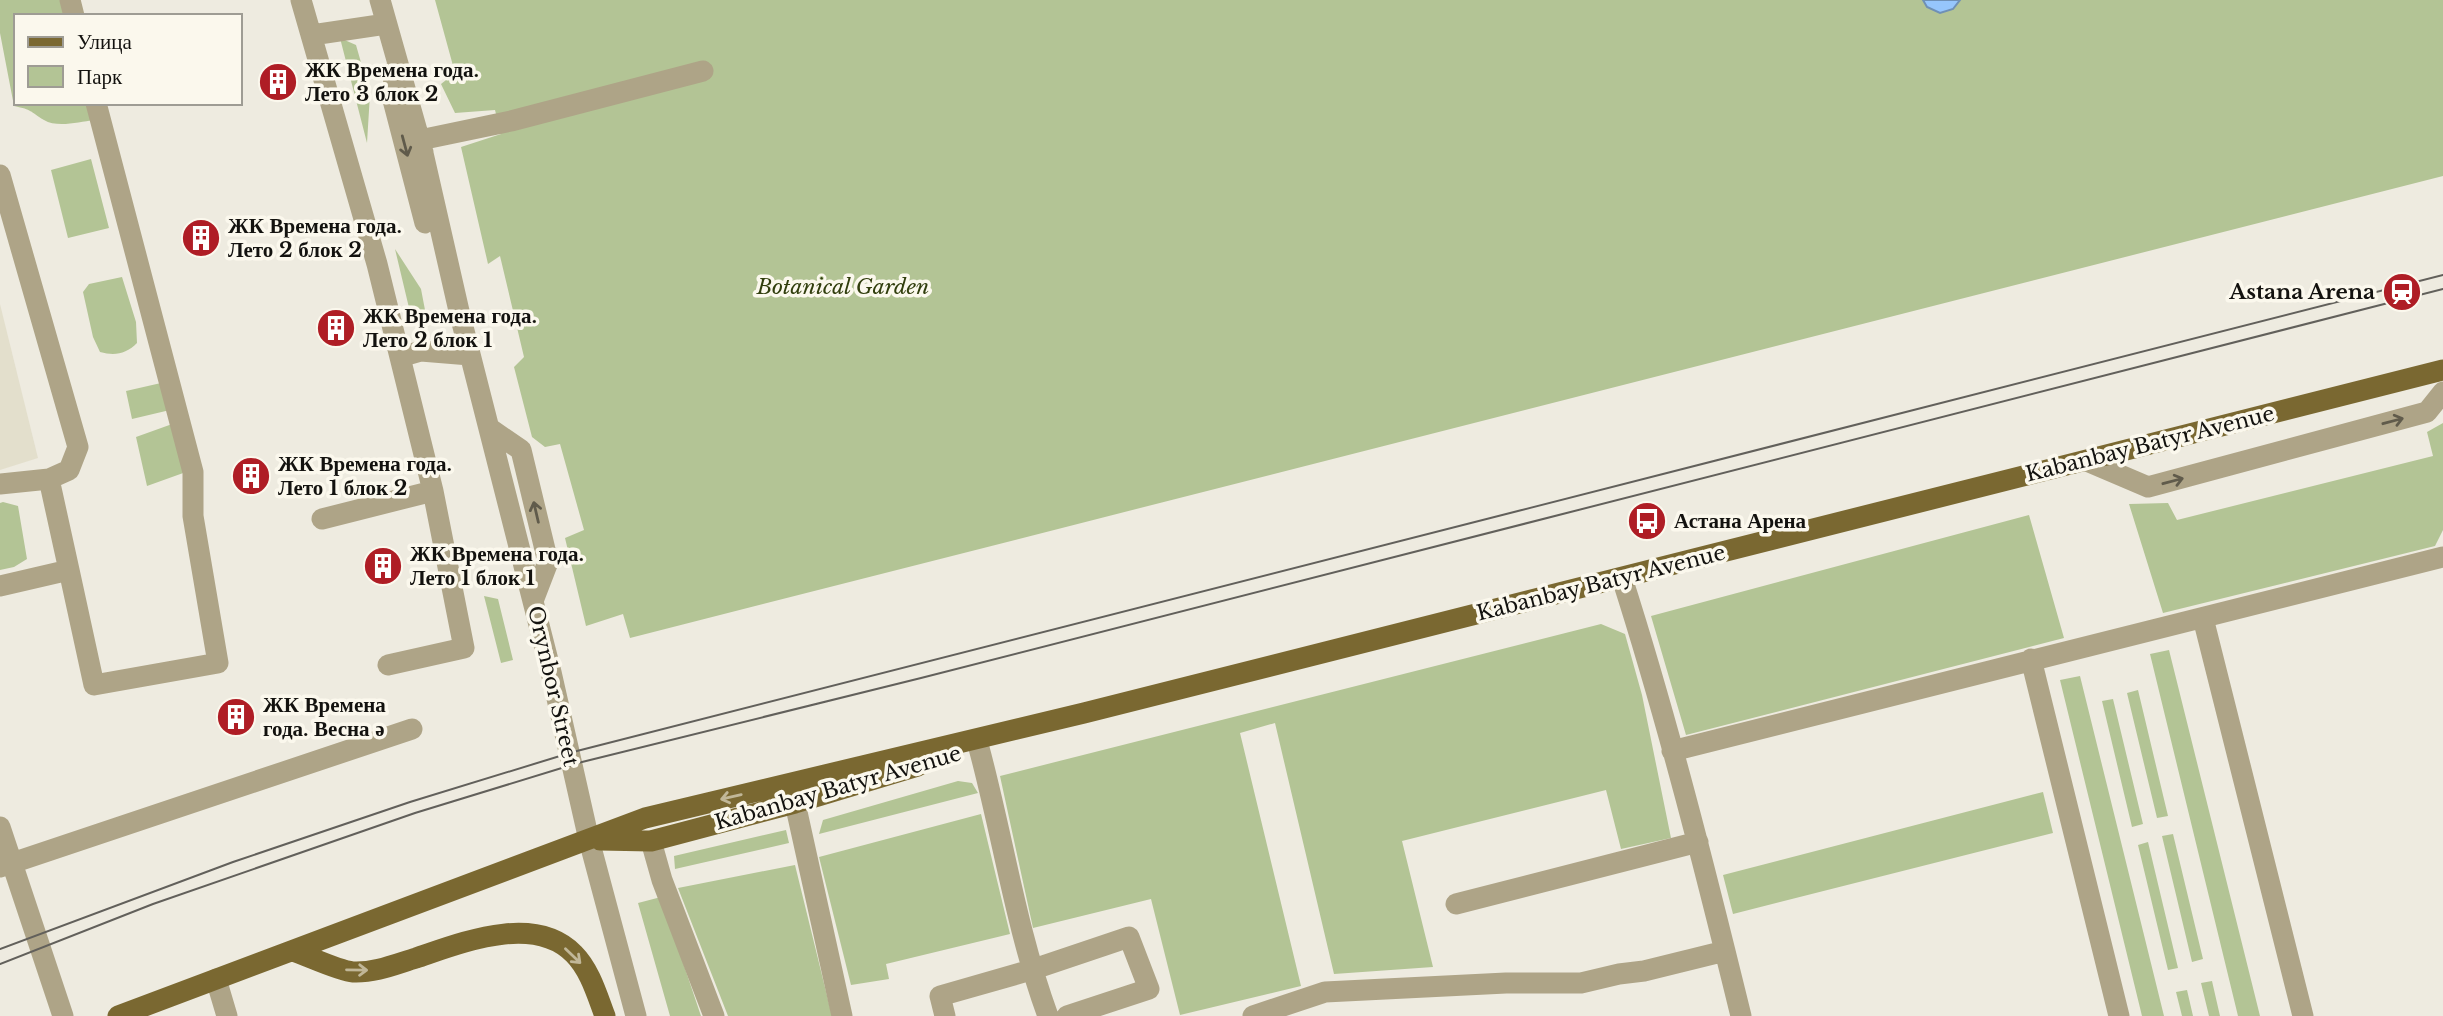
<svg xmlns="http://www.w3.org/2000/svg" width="2443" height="1016" viewBox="0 0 2443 1016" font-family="'Libre Baskerville',serif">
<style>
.built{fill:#e3dfcc}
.green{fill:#b3c495}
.water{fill:#96c6fc;stroke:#6f90b5;stroke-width:2}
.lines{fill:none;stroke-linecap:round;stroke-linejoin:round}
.minor{stroke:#aea487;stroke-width:21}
.major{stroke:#7a6831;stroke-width:21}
.tram{stroke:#62605b;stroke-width:2}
.oneway{stroke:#605b4b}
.oneway2{stroke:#c1b798}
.labels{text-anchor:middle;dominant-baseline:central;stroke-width:7;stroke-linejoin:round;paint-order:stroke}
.poi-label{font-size:21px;font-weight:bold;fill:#13120f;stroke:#fbf8ed;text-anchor:start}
.park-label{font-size:21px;font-style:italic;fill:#313e0d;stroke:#fbf8ed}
.street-label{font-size:21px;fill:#13120f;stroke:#fbf8ed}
</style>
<rect width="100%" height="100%" fill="#eeebe0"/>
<path class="built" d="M0 304 38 458 0 470Z"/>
<path class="green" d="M0 0H62L66 16H16V103H90L94 120C79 122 57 128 44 120 29 111 33 110 14 106L0 33Z
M435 0H2443V176L630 638 623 614 586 626 565 538 584 530 560 444 545 447 532 437 514 367 524 357 500 256 488 264 461 147 501 134 495 110 455 113 441 84 455 73Z
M340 38 356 45 370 94 367 143Z
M91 159 109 228 68 238 51 170Z
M395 249 421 289 425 310 410 312Z
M122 277 136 322 137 343C126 354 115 356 100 352L93 337 83 292 89 284Z
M161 383 170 410 132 419 126 391Z
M175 423 186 472 147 486 136 437Z
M2443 423V530L2435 546 2163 613 2129 504 2168 503 2177 520 2433 456 2427 432Z
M3 502 18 506 27 559 14 567 0 570V503Z
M2029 515 2064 638 1686 735 1651 616Z
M484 596 498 599 513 660 501 663Z
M1601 624 1625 634 1642 695 1671 838 1621 849 1606 790 1402 841 1433 967 1334 974 1275 723 1240 733 1301 986 1180 1015 1151 899 1033 928 1000 776Z
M2169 650 2260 1016H2238L2150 654Z
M2080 676 2164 1016H2142L2060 680Z
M2138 690 2168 816 2157 818 2127 693Z
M2113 699 2143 824 2132 827 2102 701Z
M958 781 972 783 978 793 819 834 823 820Z
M2043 792 2053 833 1733 914 1723 875Z
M981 814 1010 934 886 964 889 979 851 985 819 857Z
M786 830 789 843 675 869 674 856Z
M2173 834 2203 959 2192 962 2162 836Z
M2148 842 2178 968 2168 970 2138 845Z
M795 865 832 1016H728L678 888Z
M661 897 701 1016H670L638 903Z
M2212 981 2220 1016H2209L2201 983Z
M2187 990 2193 1016H2182L2176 992Z"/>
<path class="water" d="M1923 0H1960L1953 9 1940 13 1927 7Z"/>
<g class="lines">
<path class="minor" d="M70 0 74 16
M301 0 377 264 433 491 464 648 388 665
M380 0 423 152
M312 35 386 24
M394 71 393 100 425 223
M420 140 459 311 551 672 589 840 636 1016
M420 140 511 121 703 71
M0 175 78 447 69 470 49 479 0 484
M400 357 421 351 470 355
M489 428 521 450 548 562 533 601
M2087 461 2148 487 2427 412 2443 392
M322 519 433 491
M69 570 94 685 218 663 193 516V472L96 103
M1622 578C1668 722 1705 869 1741 1016
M0 586 69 570 49 479
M2203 618 2303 1016
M2031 659 2119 1016
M979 748C1003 837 1016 929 1048 1016
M1672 751 2443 557
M795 803 842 1016
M0 827 63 1016
M651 841 662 880 714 1016
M0 867 412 729
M1456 904 1698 842
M216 979 227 1016
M945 1016 940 996 1031 970 1129 937 1149 989 1067 1016
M1253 1016 1325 992 1506 983H1581L1619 974 1644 971 1725 951"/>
<path class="major" d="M600 840 651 841 795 803 918 766
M293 951C308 956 339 971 353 972 375 973 396 964 416 958 461 943 534 913 574 954 590 970 597 995 605 1016
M118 1016 645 818 1084 713 2443 370"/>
<path class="tram" d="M0 949 233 862 410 802 573 752 2443 275
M0 964 153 904 415 813 578 763 921 678 2443 289"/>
</g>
<defs><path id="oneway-shaft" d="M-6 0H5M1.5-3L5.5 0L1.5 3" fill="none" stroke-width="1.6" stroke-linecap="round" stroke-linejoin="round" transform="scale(1.75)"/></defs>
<g class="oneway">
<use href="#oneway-shaft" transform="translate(405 146) rotate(75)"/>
<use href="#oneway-shaft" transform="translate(2393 421) rotate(-15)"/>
<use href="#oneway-shaft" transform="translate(2173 481) rotate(-15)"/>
<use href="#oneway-shaft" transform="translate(536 512) rotate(-103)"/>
</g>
<g class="oneway2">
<use href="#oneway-shaft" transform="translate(731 797) rotate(167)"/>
<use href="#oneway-shaft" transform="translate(573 956) rotate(44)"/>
<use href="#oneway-shaft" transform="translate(357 970) rotate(1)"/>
</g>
<defs>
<g id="building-disc" transform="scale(2.0125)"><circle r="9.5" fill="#af1d25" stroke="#fbf8ed"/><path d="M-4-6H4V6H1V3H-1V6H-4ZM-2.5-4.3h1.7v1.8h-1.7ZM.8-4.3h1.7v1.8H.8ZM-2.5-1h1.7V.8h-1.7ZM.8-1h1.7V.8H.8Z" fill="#fff"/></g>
<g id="station-disc" transform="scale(2.0125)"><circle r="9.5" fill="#af1d25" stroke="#fbf8ed"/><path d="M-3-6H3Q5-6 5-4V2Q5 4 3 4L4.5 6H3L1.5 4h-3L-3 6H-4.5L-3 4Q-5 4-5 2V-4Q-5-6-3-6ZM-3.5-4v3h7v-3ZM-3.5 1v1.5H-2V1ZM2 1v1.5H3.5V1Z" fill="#fff"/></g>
<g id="bus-disc" transform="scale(2.0125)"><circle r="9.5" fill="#af1d25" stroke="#fbf8ed"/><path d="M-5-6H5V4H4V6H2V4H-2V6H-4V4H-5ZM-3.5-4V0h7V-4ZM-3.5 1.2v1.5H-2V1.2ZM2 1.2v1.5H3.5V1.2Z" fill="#fff"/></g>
</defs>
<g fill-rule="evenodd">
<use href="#building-disc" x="278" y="82"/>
<use href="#building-disc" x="201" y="238"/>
<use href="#station-disc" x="2402" y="292"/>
<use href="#building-disc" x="336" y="328"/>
<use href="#building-disc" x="251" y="476"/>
<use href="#bus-disc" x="1647" y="521"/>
<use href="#building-disc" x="383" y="566"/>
<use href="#building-disc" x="236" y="717"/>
</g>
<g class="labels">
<g class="poi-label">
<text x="305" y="70">ЖК Времена года.<tspan x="305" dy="24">Лето 3 блок 2</tspan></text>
<text x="228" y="226">ЖК Времена года.<tspan x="228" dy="24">Лето 2 блок 2</tspan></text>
<text x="2375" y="292" text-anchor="end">Astana Arena</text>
<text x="363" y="316">ЖК Времена года.<tspan x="363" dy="24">Лето 2 блок 1</tspan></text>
<text x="278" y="464">ЖК Времена года.<tspan x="278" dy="24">Лето 1 блок 2</tspan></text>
<text x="1674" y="521">Астана Арена</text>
<text x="410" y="554">ЖК Времена года.<tspan x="410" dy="24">Лето 1 блок 1</tspan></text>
<text x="263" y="705">ЖК Времена<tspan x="263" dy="24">года. Весна ә</tspan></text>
</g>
<g class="park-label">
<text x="843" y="287">Botanical Garden</text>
</g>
<g class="street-label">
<text transform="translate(2150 444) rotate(-14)">Kabanbay Batyr Avenue</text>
<text transform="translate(1601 583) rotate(-14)">Kabanbay Batyr Avenue</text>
<text transform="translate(553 686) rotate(77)">Orynbor Street</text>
<text transform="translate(838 788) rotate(-16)">Kabanbay Batyr Avenue</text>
</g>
</g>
<rect x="14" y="14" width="228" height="91" fill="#fbf8ed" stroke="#9e9c94" stroke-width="2"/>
<rect x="28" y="37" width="35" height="10" fill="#7a6831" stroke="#9e9c94" stroke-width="2"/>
<text x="77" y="49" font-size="21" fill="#13120f">Улица</text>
<rect x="28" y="66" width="35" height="21" fill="#b3c495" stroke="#9e9c94" stroke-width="2"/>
<text x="77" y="84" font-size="21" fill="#13120f">Парк</text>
</svg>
